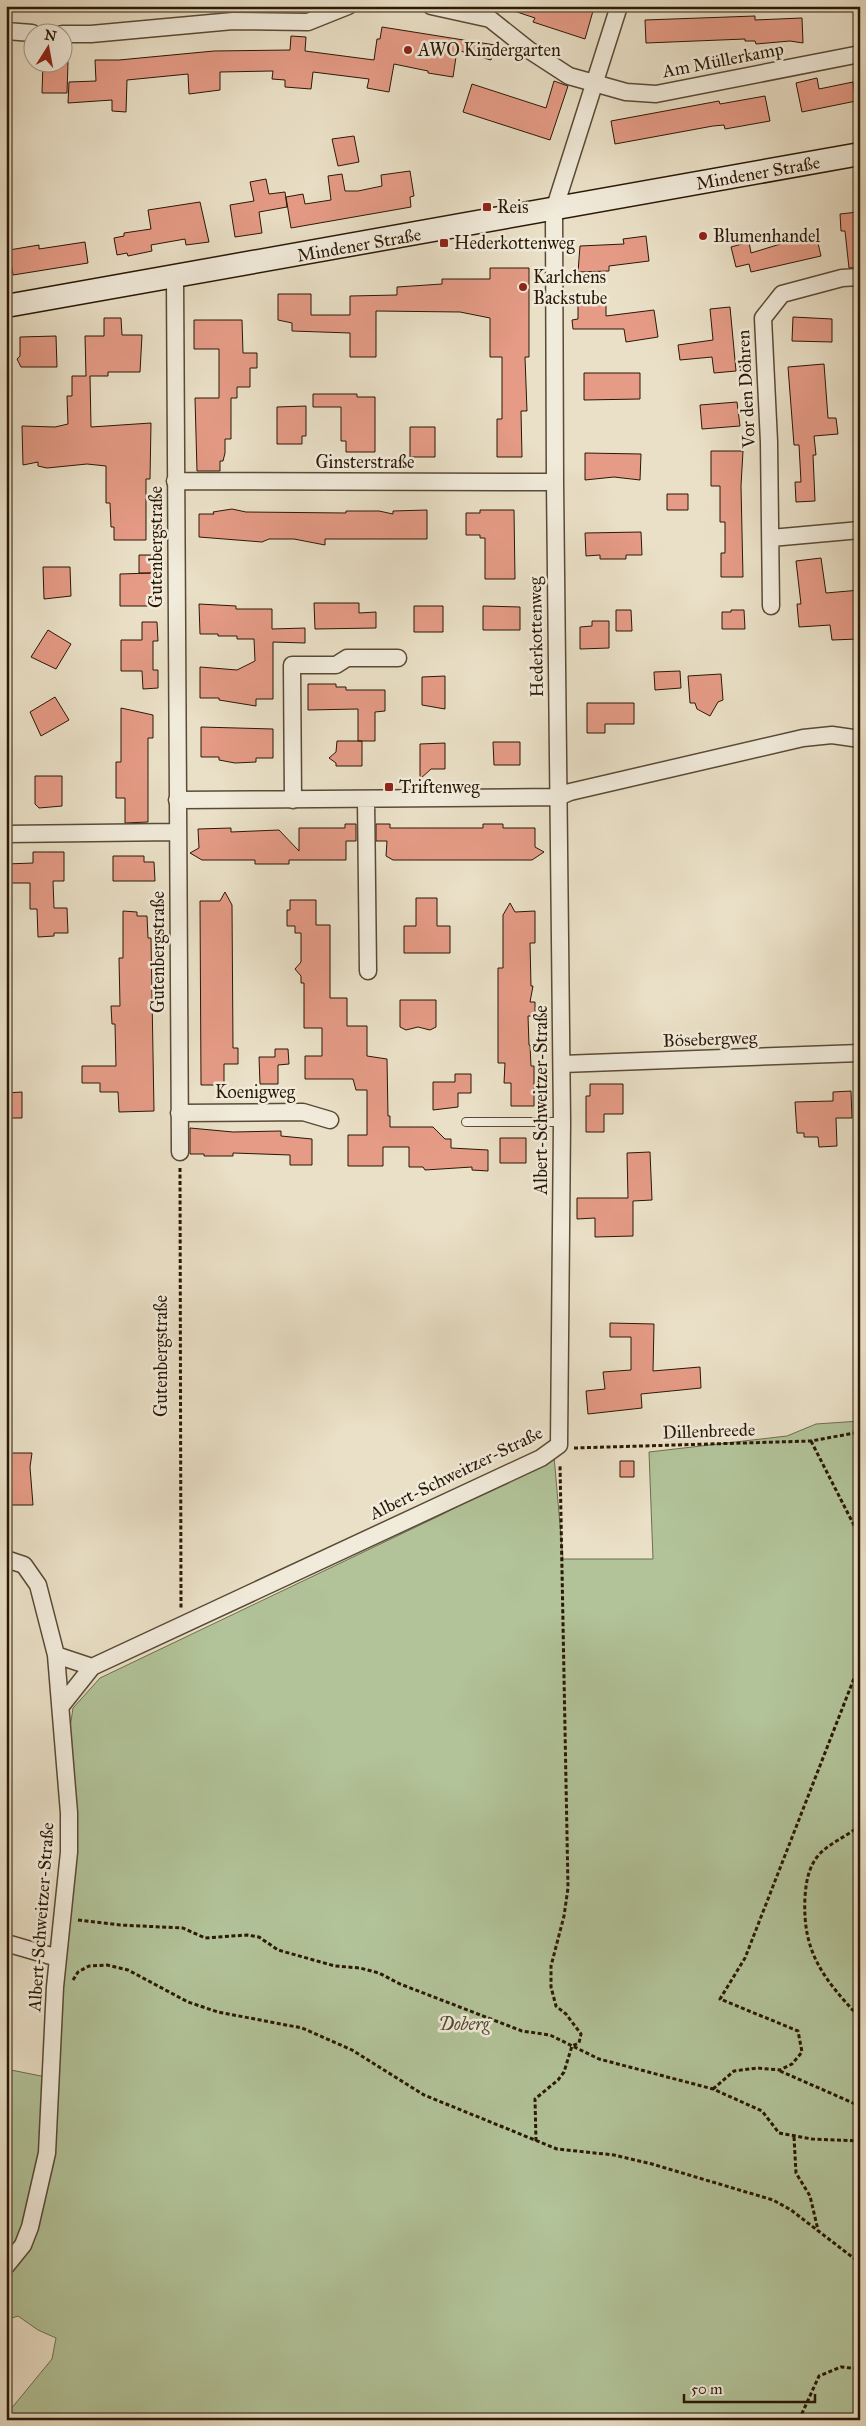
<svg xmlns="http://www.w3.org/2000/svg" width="866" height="2426" viewBox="0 0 866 2426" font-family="'IM FELL Great Primer',serif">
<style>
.green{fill:#b2c399;stroke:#6e6e4f}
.building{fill:#e59b86;stroke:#2a1805}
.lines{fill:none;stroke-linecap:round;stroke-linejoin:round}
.lane-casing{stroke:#5a4a36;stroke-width:10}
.street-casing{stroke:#5a4a36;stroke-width:19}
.secondary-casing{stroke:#2a1805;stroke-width:25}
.path{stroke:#2a1805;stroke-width:3;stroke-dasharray:4 2.5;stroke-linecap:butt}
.lane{stroke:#f1ebdb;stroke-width:8}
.street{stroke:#f1ebdb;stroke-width:16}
.secondary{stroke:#f1ebdb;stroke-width:22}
.poi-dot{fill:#8f2418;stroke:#f1ebdb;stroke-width:2}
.labels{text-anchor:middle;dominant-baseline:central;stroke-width:5;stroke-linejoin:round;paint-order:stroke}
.poi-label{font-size:18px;fill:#2a1805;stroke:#f1ebdb;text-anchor:start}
.street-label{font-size:18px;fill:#2a1805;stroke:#f1ebdb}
.park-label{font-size:18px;font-style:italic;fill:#534b31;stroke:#f1ebdb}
</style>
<rect width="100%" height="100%" fill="#eae0c7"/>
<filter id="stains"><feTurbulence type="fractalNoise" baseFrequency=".004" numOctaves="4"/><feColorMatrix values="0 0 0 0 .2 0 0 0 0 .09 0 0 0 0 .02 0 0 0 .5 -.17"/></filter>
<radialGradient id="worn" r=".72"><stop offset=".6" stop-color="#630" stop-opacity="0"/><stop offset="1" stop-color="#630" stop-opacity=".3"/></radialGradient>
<path class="green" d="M860 1421V2420H6V2415L52 2359 56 2338 38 2330 18 2316 6 2320V2069L56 2079 70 1728 73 1708 100 1678 441 1515 554 1456 563 1559H653L649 1452 787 1436 816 1424Z"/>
<path class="building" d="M509 6H579L593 11 585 39 533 22 535 18 508 9Z
M755 16V20L802 18 803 43 790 41 756 44 755 41H745V39L646 43 645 20Z
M382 27 495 45 491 60 457 50 453 77 428 73V71L394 64 389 92 367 88 369 79 313 72 311 89 285 87V80L272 79 273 71 220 72V90L189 94 188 74 127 80 126 112 112 111V100L68 103 69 82 96 81 95 60H119L214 51 290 50 291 36 306 37 305 51 374 60 377 39H380Z
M43 62H68L67 93H42Z
M817 78 819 89 853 82 856 101 802 112 796 83Z
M554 81 568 86 550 140 463 112 472 84 546 108Z
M765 96 770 121 725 129 724 125 713 126 615 144 611 121 719 101 720 104Z
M354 136 359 162 338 166 332 139Z
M410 171 414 196 410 197 411 207 291 228 286 197 303 194 305 204 331 200 328 176 342 174 345 191H358L382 186 381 175Z
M266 179 269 194 285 192 287 207 259 212 262 233 235 237 230 205 254 201 250 182Z
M200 202 209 242 186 245 185 239 151 245 152 251 128 256 127 253 117 255 114 238 124 236V233L151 229 148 210Z
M858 212 860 267 849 268 845 231H841L840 214Z
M810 235H816L821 256 751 272 749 264 736 267 731 247 749 242 751 253Z
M646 236 649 261 609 266V271L578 272 580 246 624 244 623 239Z
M85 242 88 263 13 275 9 250 39 245V249Z
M490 268H529V357H525L527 411H521L522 457H497V419H502V357H490V318L460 312 376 311V357H350V333L292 331V323L278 320V294H311V315H350V296L397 295V287L442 284V279H490Z
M578 298H606V316L654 310 658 337 626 342 624 329H573L572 320 578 319Z
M730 307 736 371 714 373 712 357 680 360 678 345 713 340 710 309Z
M793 317 832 319V342L792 341Z
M104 318H121L122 335H142L140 372H108V376H90L91 427 151 423 150 479H146V540H114V527H111L110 503H106V466L87 464 47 468 38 466V462L23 465 22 426 55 427 68 424 67 396H72V376H86L85 336H104Z
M194 320H242L243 353H257V368H250V387H237V398H231V439H225V453L223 461H220V471H197L195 398H219V349H194Z
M56 336 57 367H21L17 359 20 356V337Z
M824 364 828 418H836L838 434 814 436 816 455H813L815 501 796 502 795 482H801L799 445H794L788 367Z
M584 373H640V399L584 400Z
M313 394H357V397H375V452H346V441H341V407H313Z
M737 402 740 426 702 429 700 405Z
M306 406V436H302V444H277V407Z
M410 427H435V457H410Z
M711 451H743L741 486 743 577H721V553H725V522H720V486H711Z
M585 453 641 454 640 480 614 477 585 480Z
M667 494H688V510H667Z
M232 509 246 512 346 513V511H379L393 514V511L427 510V539H325V545L294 539H269L262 542 199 537V514H214L213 512Z
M480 510H514L515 579H485V538H480V535H466V513H480Z
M641 532 642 555H626V559H600V555L586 556 585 533Z
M139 555H162V573H139Z
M821 558 826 593 860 590V614H858L856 622 858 639 832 640 830 625 799 627 797 604H801L796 561Z
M43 567H70L71 596 44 599Z
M152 573 153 606H120V574Z
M314 603H359V613L376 612V628L315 629Z
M199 604 236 606V609H272V629L305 628V643L273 642V699H256V706L219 700V698H200V667L237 670 255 661 254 639H237V636H218V634H200Z
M414 606H443V632H414Z
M483 606 520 607V630H483Z
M616 610H631L632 631H616Z
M731 610H744L745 629H722V612H731Z
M592 621H609V648L580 649V627L592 626Z
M142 622H157L158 641H153V670H158V688L143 689 142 671H121V640H142Z
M48 630 71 644 56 669 31 657Z
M680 671 681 688 655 690 654 672Z
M721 674 723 700 718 702 710 716 697 709 695 703H690L688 676Z
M445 676V709L422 705V677Z
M308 684H336V687H346V690H385V711L375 712V741H358V709L308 710Z
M55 697 69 720 41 736 30 712Z
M587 703H634V724H605V733H587Z
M121 708 153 715V738H148V822L125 823V798H116V762H121Z
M201 727 273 729V758H256V762L235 763 219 760V757H201Z
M337 741H362V766H336V763L329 758 336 752Z
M493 742H520V765H494Z
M445 743V769H431L420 779V744Z
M35 776H62V806L39 808 35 804Z
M345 824H356V841H346V860H289V864H255V860H202L190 853 199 848 198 829 231 828V832L279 830 299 851V828H345Z
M376 824H390V828H483V824H503V828H535V847L544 852 532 860H393L386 856 387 841H376Z
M33 852H64V881H53L54 908H67L68 933H54V936L38 937 37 909H30V883H6V864L33 863Z
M113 856H144V862H154L155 881H113Z
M225 892 232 905 233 1048H238V1064H224V1085H201L200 901H220Z
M416 898H437V926H450V953H404V926H416Z
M290 900H316V925H330V998H347V1026H367V1056L387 1059 388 1116H390V1127H433L445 1139H451V1148L488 1150V1171L472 1170V1167L425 1170 423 1167H409V1147H383V1166H348V1135H367V1090H356L353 1079H305V1056H322V1028H304V983H301V976L295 969 301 962V933H295V926H287V910H290Z
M510 903 515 912 535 911V943H530L531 986H533L530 1002H535V1016H528L529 1045H530L531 1066H534V1106H511V1083H504L505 1063H498V968H503V915Z
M123 911 137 912V916H147L148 938H151L154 1111 119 1112 118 1092H100V1083H82V1066H116L115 1024H112L111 1006H120L119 958H123Z
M400 1000H436V1027L430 1030 418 1027 406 1030 400 1027Z
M275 1049H288L289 1064 278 1065V1084H260L259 1057H275Z
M455 1074H471V1093H458V1107L433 1110V1082H455Z
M590 1084H623V1114H604V1132H586V1096H590Z
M851 1091 852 1118H836L837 1146 819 1147 818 1137H804V1133H797L795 1102 833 1101V1092Z
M22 1092V1118H6V1093Z
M190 1128 233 1132 281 1131V1136L312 1139V1165H290V1155L233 1153V1156H204V1154H190Z
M500 1138H526V1163H500Z
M650 1152 652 1200 633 1201V1236L595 1237V1218L577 1219V1198H628L627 1153Z
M610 1323 654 1324 653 1371 700 1367 701 1388 641 1394 642 1408 588 1414 586 1391 605 1389 603 1372 631 1370V1337H610Z
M6 1453H32L30 1467 33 1505H6Z
M620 1461H634V1477H620Z"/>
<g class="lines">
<g class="lane-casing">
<path id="lane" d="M466 1122H562"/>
</g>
<g class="street-casing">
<path id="street" d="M431 6 490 19 529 50 569 76 626 92 656 94 860 54
M6 31 32 33
M62 34H91L233 21 308 22 348 6
M175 278 180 1152
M175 481 555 482
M771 538 860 530
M771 606 769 442 763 318 782 294 842 278 860 277
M177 800 558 797 570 792 803 738 832 735 860 739
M293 800 292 665H336L347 658H398
M366 800 368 971
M6 834 177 832
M562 1064 860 1053
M179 1113 303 1112 330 1120
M6 1559 24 1565 38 1585 56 1655 69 1813V1852L55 1987 47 2153 30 2227 23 2245 6 2266
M56 1655 92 1667
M61 1706 92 1667 541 1458 559 1445 562 1122 555 482 554 210 619 6
M6 1943 58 1958"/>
</g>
<g class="secondary-casing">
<path id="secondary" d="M6 306 860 154"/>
</g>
<path class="path" d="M180 1168 181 1609
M811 1441 860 1537
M574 1448 811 1441 860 1432
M860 1825C847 1837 828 1843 817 1857 808 1869 806 1883 805 1897 802 1953 824 1979 860 2018
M78 1920 120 1925 183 1928 205 1938 247 1935 259 1937 278 1950 335 1966 360 1968 379 1973 400 1984 522 2031 550 2035 599 2059 713 2089 762 2111 779 2133 812 2139 860 2141
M73 1980 78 1972 89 1966 107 1965 128 1970 188 2002 218 2012 302 2028 352 2050 424 2095 557 2149 614 2155 652 2164 773 2200 791 2210 860 2263
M780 2071 860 2106
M713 2089 734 2071 757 2068 780 2070 792 2064 802 2052 798 2031 720 1999 745 1958 860 1663
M794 2137 796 2173 810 2196 818 2230
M536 2141 535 2099 558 2080 564 2072 572 2046 579 2043 581 2034 566 2014 556 2006 551 1987V1966L564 1916 568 1888 560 1464
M799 2420 819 2376 841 2367 860 2369"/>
<use href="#lane" class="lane"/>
<use href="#street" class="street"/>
<use href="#secondary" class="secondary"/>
</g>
<g class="poi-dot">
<circle cx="408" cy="50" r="5"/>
<rect x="482" y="202" width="10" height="10" rx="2.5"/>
<circle cx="703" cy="236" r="5"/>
<rect x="439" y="238" width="10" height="10" rx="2.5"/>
<circle cx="523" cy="287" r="5"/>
<rect x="384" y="782" width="10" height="10" rx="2.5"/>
</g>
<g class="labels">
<g class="poi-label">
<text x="418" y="50">AWO Kindergarten</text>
<text x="497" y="207">Reis</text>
<text x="713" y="236">Blumenhandel</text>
<text x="454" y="243">Hederkottenweg</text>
<text x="533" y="277">Karlchens<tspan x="533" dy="21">Backstube</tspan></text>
<text x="399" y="787">Triftenweg</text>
</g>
<g class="street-label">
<text transform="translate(723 60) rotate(-11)">Am Müllerkamp</text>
<text transform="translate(758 173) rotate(-10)">Mindener Straße</text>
<text transform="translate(359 245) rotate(-10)">Mindener Straße</text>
<text transform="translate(746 389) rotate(-93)">Vor den Döhren</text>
<text x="365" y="462">Ginsterstraße</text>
<text transform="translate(156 547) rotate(-90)">Gutenbergstraße</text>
<text transform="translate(536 637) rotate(-91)">Hederkottenweg</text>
<text transform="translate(158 952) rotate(-90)">Gutenbergstraße</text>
<text transform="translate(710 1039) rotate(-2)">Bösebergweg</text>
<text x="255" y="1092">Koenigweg</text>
<text transform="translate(541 1100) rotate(-90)">Albert-Schweitzer-Straße</text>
<text transform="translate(161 1356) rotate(-90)">Gutenbergstraße</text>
<text transform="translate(709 1431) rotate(-2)">Dillenbreede</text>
<text transform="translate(456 1473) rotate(-26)">Albert-Schweitzer-Straße</text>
<text transform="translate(41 1917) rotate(-86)">Albert-Schweitzer-Straße</text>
</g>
<g class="park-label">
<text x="464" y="2024">Doberg</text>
</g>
</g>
<rect width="866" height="2426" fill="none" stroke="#eae0c7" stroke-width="25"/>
<rect x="8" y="8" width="851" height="2411" fill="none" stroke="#2a1805" stroke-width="2.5"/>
<rect x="12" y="12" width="841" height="2401" fill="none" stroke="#2a1805"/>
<g transform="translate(48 48) rotate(11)"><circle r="24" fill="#f1ebdb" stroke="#a19785"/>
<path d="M0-4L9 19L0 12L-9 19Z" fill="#8f2418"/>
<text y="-8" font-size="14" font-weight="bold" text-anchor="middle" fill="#2a1805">N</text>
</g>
<path d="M684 2394v8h131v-8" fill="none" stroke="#2a1805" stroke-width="2.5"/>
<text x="691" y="2394" font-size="15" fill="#2a1805" stroke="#f1ebdb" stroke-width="4" paint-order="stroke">50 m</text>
<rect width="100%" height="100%" filter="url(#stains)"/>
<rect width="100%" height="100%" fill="url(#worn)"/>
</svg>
